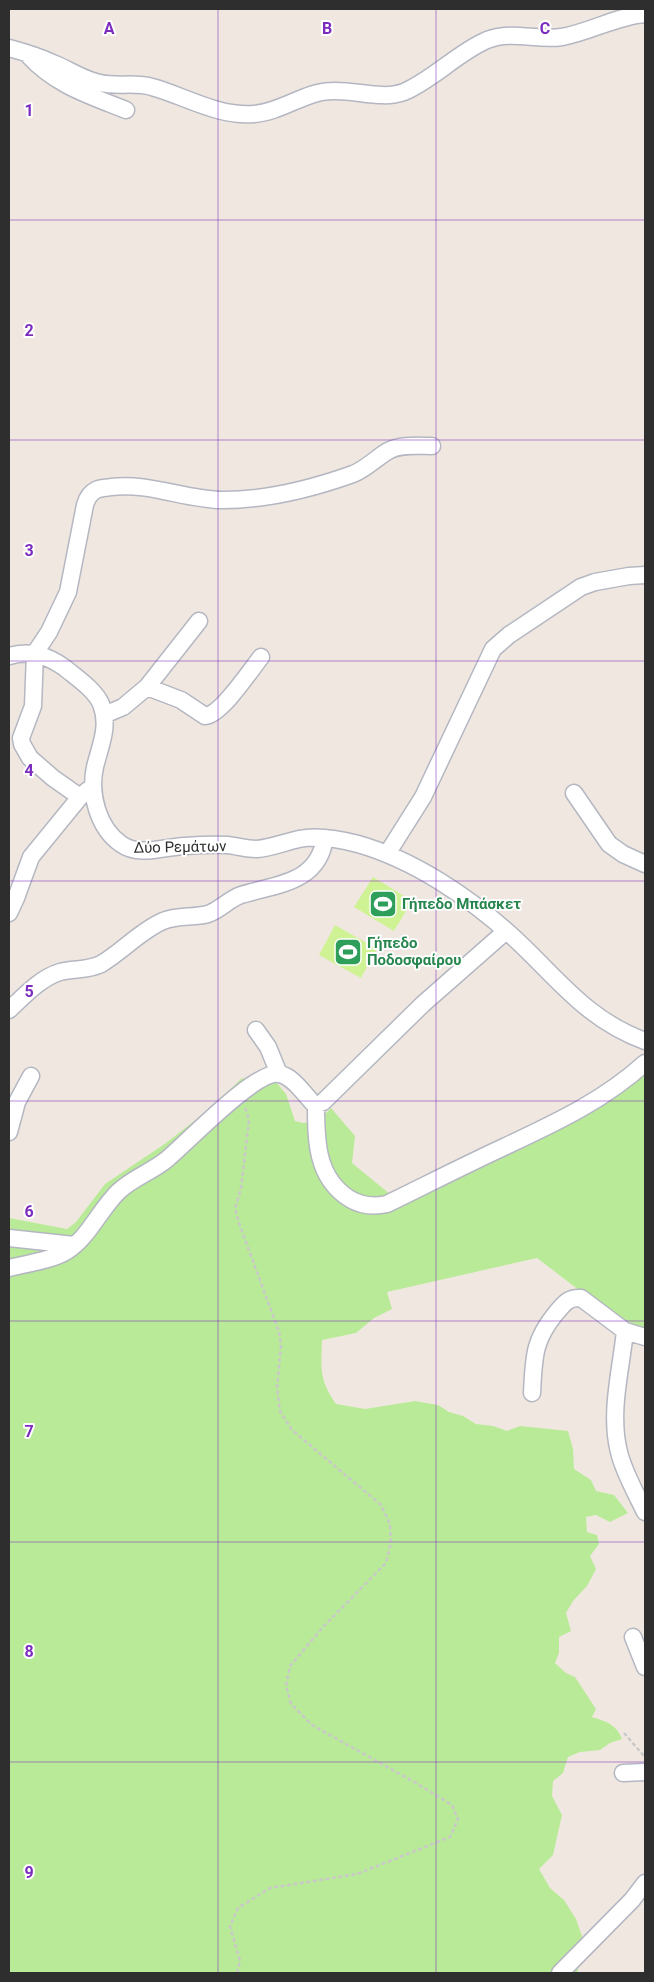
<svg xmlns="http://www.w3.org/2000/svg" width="654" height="1982" viewBox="0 0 654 1982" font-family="Roboto,sans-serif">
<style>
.green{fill:#b9ea98}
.pitch{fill:#cff294}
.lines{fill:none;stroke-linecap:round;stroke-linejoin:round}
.minor-casing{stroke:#b4b7c2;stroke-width:19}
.path{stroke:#c9c9c9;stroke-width:2.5;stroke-dasharray:4 2.5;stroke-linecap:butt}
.minor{stroke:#fff;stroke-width:16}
.grid{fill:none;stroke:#7b2cbf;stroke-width:1;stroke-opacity:0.55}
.labels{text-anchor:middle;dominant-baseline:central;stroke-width:4;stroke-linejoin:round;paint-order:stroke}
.street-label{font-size:15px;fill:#2e2e2e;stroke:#fff}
.leisure-label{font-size:15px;font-weight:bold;fill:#27864d;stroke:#fff;text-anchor:start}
.grid-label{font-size:16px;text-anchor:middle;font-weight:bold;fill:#7b2cbf;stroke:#fff;stroke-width:4;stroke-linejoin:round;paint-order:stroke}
</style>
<rect width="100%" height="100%" fill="#f0e8e0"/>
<path class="green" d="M645 1071V1329C605 1314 571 1283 537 1258L387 1292 392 1309 374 1318 356 1333 322 1340C321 1370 319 1379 336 1404L365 1409 415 1401 438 1405 449 1412 463 1416 476 1424 493 1426 507 1431 520 1426 568 1431 573 1449 574 1469 591 1480 596 1491 614 1495 628 1513 610 1522 596 1515 586 1517 587 1532 597 1535 599 1544 590 1556 596 1569 587 1586 573 1601 566 1613 571 1631 559 1637V1653L555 1663 566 1673 575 1677 596 1709 592 1717C606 1721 617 1725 622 1739L610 1743 600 1750 580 1752 568 1757 563 1773 553 1781 552 1796 562 1815 553 1855 539 1869 550 1888 564 1900 576 1919 582 1936 577 1955 578 1973H9V1218L67 1229 76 1222 105 1184 166 1143 212 1107 241 1079 260 1074 276 1082 286 1094 295 1121 303 1123 317 1122 331 1108 355 1136 352 1163 402 1204 536 1141 639 1079Z"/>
<path class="pitch" d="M373 877 412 901 394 931 354 907Z
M335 925 377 949 361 978 319 955Z"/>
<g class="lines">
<g class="minor-casing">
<path id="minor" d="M9 48C24 52 40 57 55 64 70 70 84 80 100 83 117 87 136 82 152 87 185 96 218 117 254 114 282 112 305 91 333 91 356 90 382 100 404 92 434 79 457 53 487 40 512 30 537 41 562 37 590 32 617 16 645 14
M29 56C55 85 91 96 126 110
M9 656C30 650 47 655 65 668 77 678 95 690 101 704 110 726 100 746 95 767 89 794 98 828 121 844 139 857 164 847 184 846 198 845 213 844 227 845 237 846 247 849 257 849 271 848 285 842 299 839 318 835 339 839 358 844 414 860 469 897 512 936 557 977 585 1019 645 1041
M147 687 181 700 205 716C221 715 250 671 261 657
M104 715 123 707 147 687 199 621
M574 793 609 844 623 854 645 864
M80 797 53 778 30 758 22 744 21 738 33 706 35 653 49 632 68 592 85 505C87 498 90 493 96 490 100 488 106 488 111 487 150 482 185 500 223 500 268 500 311 489 353 474 366 469 376 458 388 451 400 444 419 446 432 446
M387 854 423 797 493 649 509 635 581 587 595 582 629 576 645 575
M9 913 16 898 31 857 80 797 88 790
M9 1010C23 997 40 978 60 972 74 968 87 971 101 964 123 951 140 931 163 921 178 915 193 918 208 914 220 910 229 899 241 895 276 884 318 884 325 838
M256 1030 268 1047 279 1074
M316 1105C316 1140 316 1178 350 1199 362 1206 374 1207 387 1204 426 1185 465 1165 504 1147 555 1123 603 1101 645 1063
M9 1132 17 1102 31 1076
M9 1238 74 1245
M9 1268C25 1264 53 1260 67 1251 89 1237 100 1209 119 1191 133 1178 151 1172 166 1160 187 1143 255 1070 279 1074 293 1076 304 1094 313 1103L316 1105 323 1102 423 1004 506 931
M625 1331C621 1370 609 1413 619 1452 624 1473 636 1493 645 1512
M532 1393C534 1358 533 1341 556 1313 564 1304 568 1297 581 1298L625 1331 645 1337
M633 1637 645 1667
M623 1773 645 1772
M560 1973 632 1900 645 1883"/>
</g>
<path class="path" d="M624 1733 644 1756
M237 1973 240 1961 230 1926 238 1908 270 1888 357 1874 450 1837 458 1819 452 1805 416 1783 312 1725 291 1704 286 1686 290 1666 323 1627 386 1563 391 1542 390 1524 381 1505 292 1430 280 1411 277 1388 281 1345 279 1332 240 1226 235 1209 241 1188 249 1120 245 1107"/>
<use href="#minor" class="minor"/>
</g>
<path class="grid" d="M218 9V1973M436 9V1973M9 220H645M9 440H645M9 661H645M9 881H645M9 1101H645M9 1321H645M9 1542H645M9 1762H645"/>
<defs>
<g id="stadium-square" transform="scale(1.4375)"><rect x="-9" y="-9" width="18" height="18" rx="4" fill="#2e9e5b" stroke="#fff"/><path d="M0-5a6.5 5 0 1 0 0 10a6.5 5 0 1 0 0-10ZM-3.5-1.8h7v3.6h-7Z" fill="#fff"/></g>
</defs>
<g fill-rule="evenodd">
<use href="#stadium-square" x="383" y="904"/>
<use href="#stadium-square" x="348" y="952"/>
</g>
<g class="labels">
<g class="street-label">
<text transform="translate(180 847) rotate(-1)">Δύο Ρεμάτων</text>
</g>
<g class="leisure-label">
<text x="402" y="904">Γήπεδο Μπάσκετ</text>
<text x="367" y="943">Γήπεδο<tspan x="367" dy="17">Ποδοσφαίρου</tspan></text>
</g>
</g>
<g class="grid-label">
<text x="109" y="34">A</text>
<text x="327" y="34">B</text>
<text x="545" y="34">C</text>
<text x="29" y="116">1</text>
<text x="29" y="336">2</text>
<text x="29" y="556">3</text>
<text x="29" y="776">4</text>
<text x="29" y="997">5</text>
<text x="29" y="1217">6</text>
<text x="29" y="1437">7</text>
<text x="29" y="1657">8</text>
<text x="29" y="1878">9</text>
</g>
<rect width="654" height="1982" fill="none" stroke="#2e2e2e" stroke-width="20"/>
</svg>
